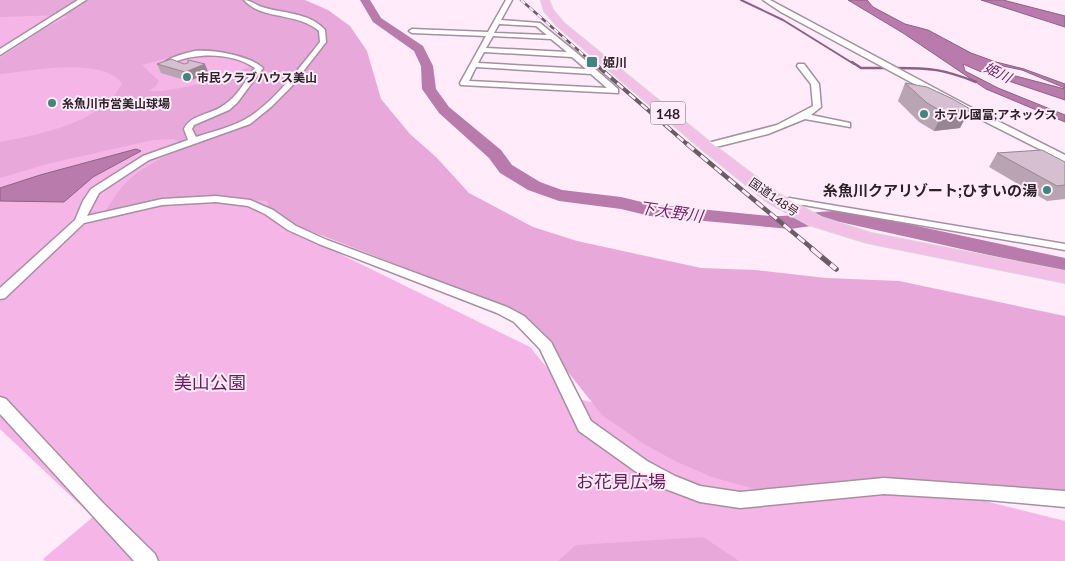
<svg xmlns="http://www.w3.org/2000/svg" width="1065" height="561" viewBox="0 0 1065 561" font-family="Lato,'Noto Sans JP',sans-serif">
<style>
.green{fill:#f6b5e7}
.forest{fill:#e8a8d9;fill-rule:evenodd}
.water{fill:#b87bab;stroke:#8e6184}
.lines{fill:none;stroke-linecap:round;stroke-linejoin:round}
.stream-far1{stroke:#8e6184;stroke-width:2}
.stream{stroke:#8e6184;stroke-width:2.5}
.river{fill:#b87bab;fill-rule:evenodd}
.minor-casing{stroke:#a690a0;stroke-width:3}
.tertiary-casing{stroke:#a690a0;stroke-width:3}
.trunk-casing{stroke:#d9d7d9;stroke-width:2}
.minor{fill:#fff;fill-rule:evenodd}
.tertiary{fill:#fff;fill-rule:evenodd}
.trunk{fill:#f3bfe7;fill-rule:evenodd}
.rail-far3-casing{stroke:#6a5d66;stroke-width:2.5}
.rail-far2-casing{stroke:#6a5d66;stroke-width:4}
.rail-far1-casing{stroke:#6a5d66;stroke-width:4.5}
.rail-casing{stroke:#6a5d66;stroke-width:5.5}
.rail-far3{stroke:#ffebf9;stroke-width:2;stroke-dasharray:5.5;stroke-linecap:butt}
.rail-far2{stroke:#ffebf9;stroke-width:2.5;stroke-dasharray:8;stroke-linecap:butt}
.rail-far1{stroke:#ffebf9;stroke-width:3;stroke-dasharray:9;stroke-linecap:butt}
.rail{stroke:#ffebf9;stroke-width:4;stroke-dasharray:12;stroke-linecap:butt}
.wall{fill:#b8a4b3}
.shaded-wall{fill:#968692}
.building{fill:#d6bfd0;stroke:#968692}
.poi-dot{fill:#40867e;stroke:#ffebf9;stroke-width:2}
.labels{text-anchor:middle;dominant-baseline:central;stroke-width:4;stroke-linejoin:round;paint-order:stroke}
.far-poi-label{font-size:12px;font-weight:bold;fill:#2c232a;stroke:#ffebf9;text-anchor:start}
.far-street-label{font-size:12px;fill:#2c232a;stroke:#ffebf9}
.far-water-label{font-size:14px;font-style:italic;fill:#712765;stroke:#ffebf9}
.shield{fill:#ffebf9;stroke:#6b5f68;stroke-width:1}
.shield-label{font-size:14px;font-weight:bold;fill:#2c232a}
.poi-label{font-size:15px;font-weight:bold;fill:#2c232a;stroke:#ffebf9;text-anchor:end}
.water-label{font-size:16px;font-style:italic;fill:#712765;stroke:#ffebf9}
.near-park-label{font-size:18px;fill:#661d5a;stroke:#ffebf9}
</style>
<rect width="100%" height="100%" fill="#ffebf9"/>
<path class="green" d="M0 0 264 28 287 217 328 248 530 347 571 397 1065 521V561H740L704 537 558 561H45L43 559 93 517 0 429Z"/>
<path class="forest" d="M0 0H305L328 10 350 26 367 51 381 99 410 134 436 157 469 193 533 227 577 241 701 268 755 270 826 278 899 281 1065 316V495L784 489 758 490 712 477 675 461 644 444 602 415 560 362 555 348 546 338 526 319 504 306 292 224 280 214 268 208V202C260 199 254 201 246 200 211 195 174 196 140 203 128 206 116 211 103 214 110 205 116 193 124 185 141 166 165 156 188 147L174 139 153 140 47 164 0 178V142C38 135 105 122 122 83 101 56 31 71 0 74V58L44 29 67 17 62 15 0 17ZM190 52 245 59 261 65 243 69 240 71 238 77C226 84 213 82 200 84 183 87 167 92 149 91L156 86 159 81 142 65Z
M704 537 740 561H558L576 545Z"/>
<path class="water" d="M848 0H867L873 7 905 24 928 30 971 53 996 62 1024 69 1065 84V88L1022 70 998 65 999 68 1008 74 1065 89V100L979 71 963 64 965 71 998 88 1065 115V122L986 89 903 33Z
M981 0H1003L1065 16V27Z
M136 149 141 151 93 177 64 202 0 201V188L40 175Z"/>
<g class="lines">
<path class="stream-far1" d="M741 0 783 20 854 64"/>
<path class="stream" d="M852 62 861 68H884
M896 68C931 68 943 69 976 82"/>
<path class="river" d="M360 0H370L381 18 423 46 433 66 436 89 449 107 501 150 512 165 540 182 562 190 621 197 650 204 770 216C798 217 826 208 852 212L1065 258V272L840 222 790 229 650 216 621 209 559 201 528 190 500 173 489 158 439 113 422 89 421 66 414 51 373 22Z"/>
<g class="minor-casing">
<path id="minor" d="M244 0C251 0 255 5 262 7 284 14 309 12 325 30L326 42 291 87 271 107 250 124 149 160 99 193 87 216 162 199 216 196 250 200 273 210 296 226 327 240 507 307 524 316 551 342 591 421 647 461 675 476 700 486 740 492 884 478 1065 491V507L988 500 884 494 740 508 700 502 663 488 635 471 579 431 540 349 514 322 497 313 319 244 288 230 265 214 248 206 216 202 162 205 84 223 5 298 0 299V288L75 220 83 201 91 189 143 156 188 140 184 129C191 114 211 115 224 105 237 97 246 80 255 68 233 53 199 52 174 62L181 65 177 67 166 63V61C175 56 185 53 195 51 212 49 251 56 263 68L237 103 229 110 194 125 192 129 196 137C211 132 229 128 244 120 271 106 301 66 320 42L319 31C298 12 261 20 244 0Z
M506 0H512L501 20 540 23 578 54 618 89V93L461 85 460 83 486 36 412 33 409 31 412 29 488 32ZM499 24 536 26 547 35 494 33ZM493 36 551 39 567 52 486 48ZM484 52 572 57 586 69 478 63ZM476 67 591 74 607 88 469 81Z
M763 0H770L972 108 1065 155V162L966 112 781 12Z
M798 64H804L819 84 821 107 811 115 850 123V127L805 119 768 134 720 146 704 148V144L777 125 813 106 811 84 797 66Z
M789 198 1065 244V250L804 205 790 204 781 207 776 204Z
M0 397 6 399 103 503 155 554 158 561H134L0 414Z"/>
</g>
<g class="tertiary-casing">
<path id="tertiary" d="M78 0H86L0 55V49Z"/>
</g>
<g class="trunk-casing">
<path id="trunk" d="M541 0H549L553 10 564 23 710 142 779 194 821 217 871 233 1065 271V283L867 243 809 225 767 202 700 148 558 27 544 11Z"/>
</g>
<use href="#minor" class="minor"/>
<use href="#tertiary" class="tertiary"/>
<use href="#trunk" class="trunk"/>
<g class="rail-far3-casing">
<path id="rail-far3" d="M521 0 594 64"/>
</g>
<g class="rail-far2-casing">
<path id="rail-far2" d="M593 62 688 145"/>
</g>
<g class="rail-far1-casing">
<path id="rail-far1" d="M687 144 814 250"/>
</g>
<g class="rail-casing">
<path id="rail" d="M812 249 836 269"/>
</g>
<use href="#rail-far3" class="rail-far3"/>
<use href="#rail-far2" class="rail-far2"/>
<use href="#rail-far1" class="rail-far1"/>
<use href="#rail" class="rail"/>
</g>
<path class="wall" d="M157 64 209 74 188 81 161 73Z
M905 83 970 109 960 128 934 131 919 122 898 101Z
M997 153 1065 162V199L1047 201 989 167Z"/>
<path class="shaded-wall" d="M205 64 209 74 188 81 185 72Z
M970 109 960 128 934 131 943 112Z"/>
<path class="building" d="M171 59 184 64 188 63V60L205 64 185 72 157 64Z
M905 83 927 87 953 99 970 109 943 112 927 103Z
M1042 150 1065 162V185L1057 186 997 153Z"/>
<g class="poi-dot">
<rect x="586" y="56" width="12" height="12" rx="2.5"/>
<circle cx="187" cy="77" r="5"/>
<circle cx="52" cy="103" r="5"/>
<circle cx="924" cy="114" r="5"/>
<circle cx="1047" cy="190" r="5"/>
</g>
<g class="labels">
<g class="far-poi-label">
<text x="603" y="62">姫川</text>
<text x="197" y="77">市民クラブハウス美山</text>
<text x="62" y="103">糸魚川市営美山球場</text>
<text x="934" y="114">ホテル國富;アネックス</text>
</g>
<g class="far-street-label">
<text transform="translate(774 197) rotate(35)">国道148号</text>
</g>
<g class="far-water-label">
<text transform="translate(998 72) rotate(26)">姫川</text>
</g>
<rect class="shield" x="650.5" y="101.5" width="35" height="23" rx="4"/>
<g class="shield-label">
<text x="668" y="113">148</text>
</g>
<g class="poi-label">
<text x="1037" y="190">糸魚川クアリゾート;ひすいの湯</text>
</g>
<g class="water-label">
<text transform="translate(671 211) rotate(8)">下大野川</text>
</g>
<g class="near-park-label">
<text x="210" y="382">美山公園</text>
<text x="621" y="481">お花見広場</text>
</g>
</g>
</svg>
